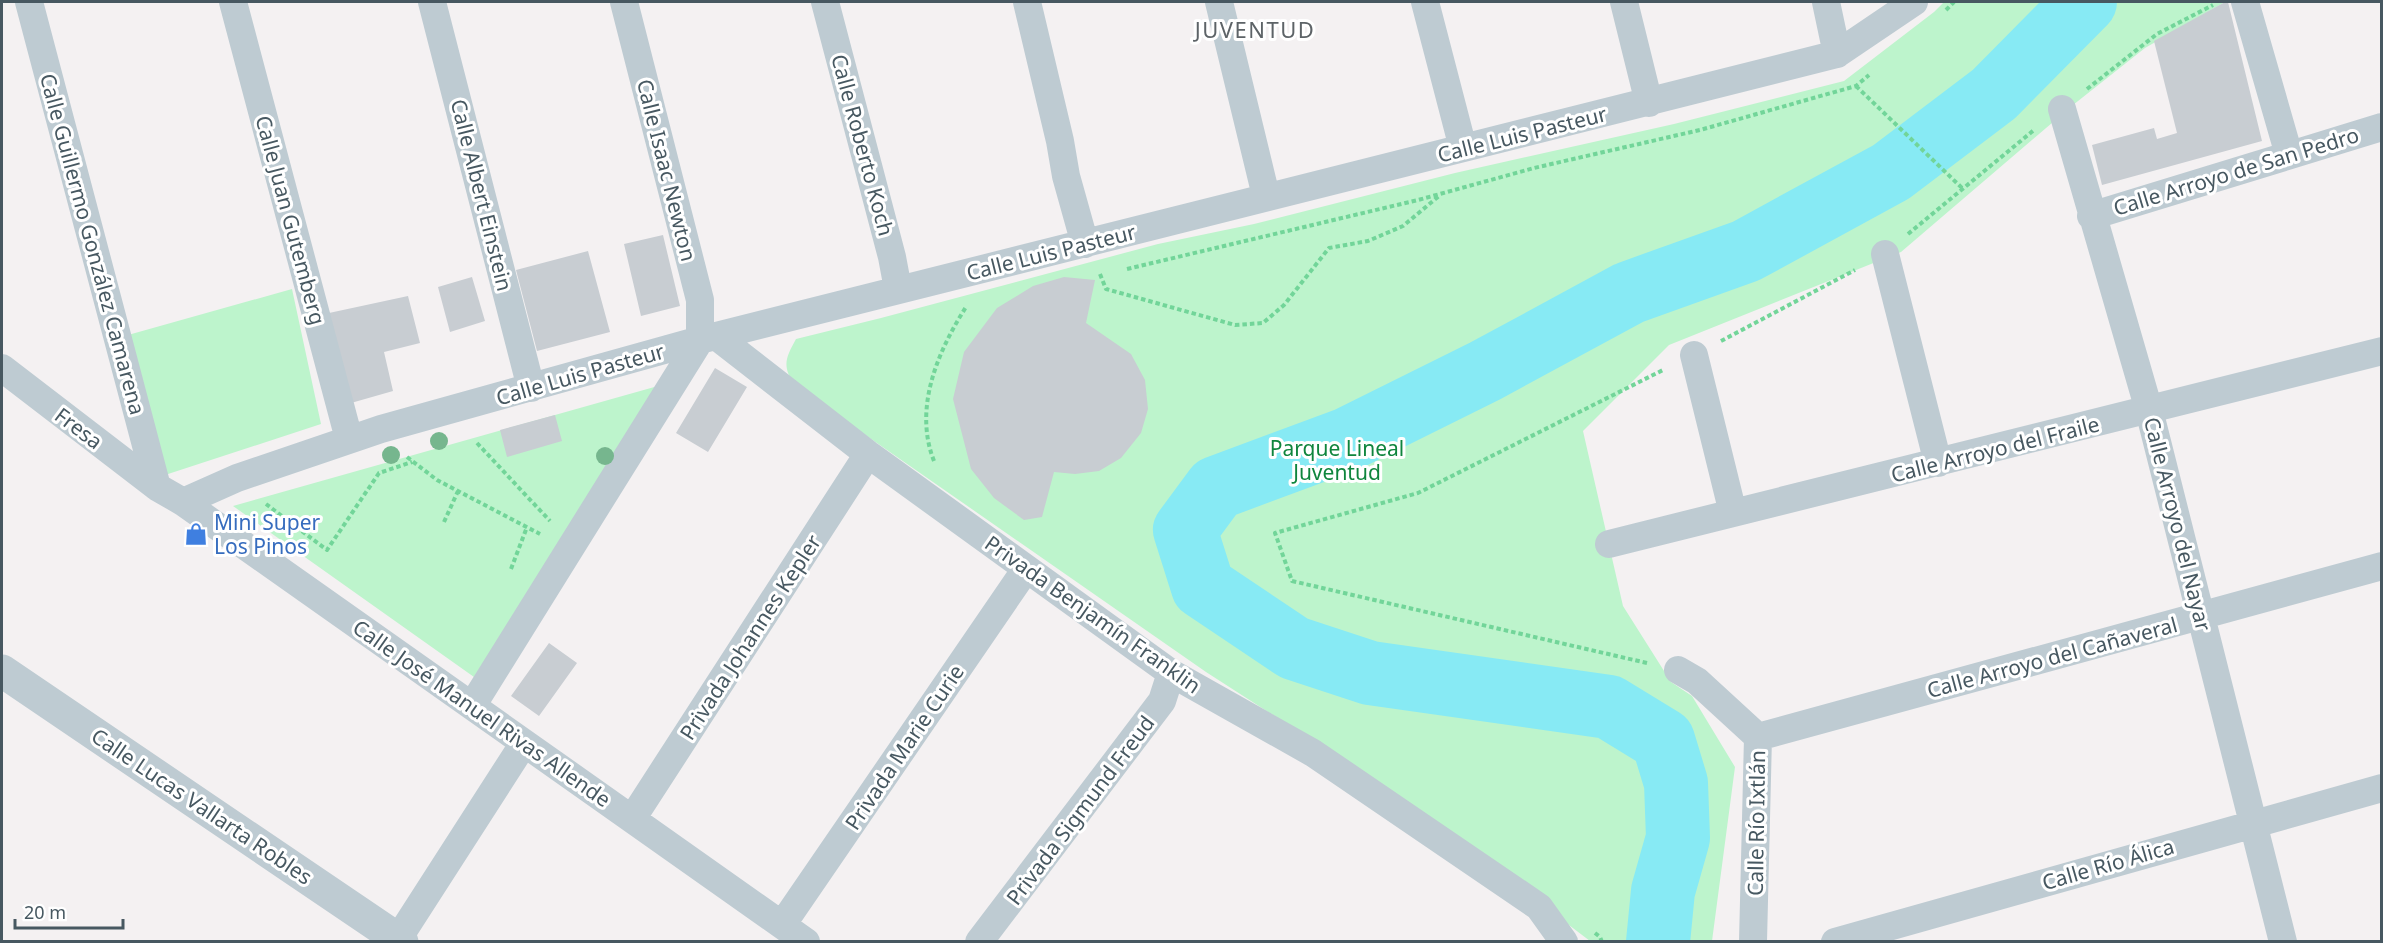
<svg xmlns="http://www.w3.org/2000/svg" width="2383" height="943" viewBox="0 0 2383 943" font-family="'Noto Sans',sans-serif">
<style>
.green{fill:#bdf4cc}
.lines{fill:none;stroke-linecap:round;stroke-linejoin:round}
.river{stroke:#87eaf4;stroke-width:64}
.building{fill:#c8cdd2}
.path{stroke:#72d599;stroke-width:4;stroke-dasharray:4.5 3;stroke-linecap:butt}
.minor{stroke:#becbd2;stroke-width:28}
.tertiary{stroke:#becbd2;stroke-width:33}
.tree{fill:#76b68e}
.labels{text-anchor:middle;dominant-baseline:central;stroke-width:6;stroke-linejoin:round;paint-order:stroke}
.street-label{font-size:21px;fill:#475861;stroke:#fff}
.park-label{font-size:21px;fill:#0f853d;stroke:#fff}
.shop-label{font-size:21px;fill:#366cbe;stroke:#fff;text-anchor:start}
.neighbourhood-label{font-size:22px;letter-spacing:1.5px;fill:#5d6367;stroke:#fff}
</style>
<rect width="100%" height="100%" fill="#f4f1f2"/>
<path class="green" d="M1944 2H2225L2145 48 2073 105 1901 252 1669 345 1583 431 1623 606 1671 682 1692 696 1735 767 1712 941H1590L1467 848 1301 733 1206 672 795 386C782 366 785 359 796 339L881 318 1158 244 1254 224 1455 173 1674 124 1844 81 1934 12Z
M292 289 321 424 165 475 128 335Z
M665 384 474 677 233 506Z"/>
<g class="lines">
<path class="river" d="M1658 942 1663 891 1678 838 1676 783 1663 740 1609 707 1370 673 1294 648 1203 587 1185 530 1216 488 1348 439 1485 371 1629 293 1746 251 1891 172 1994 94 2085 2"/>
</g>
<path class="building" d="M2225 2H2228L2262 141 2102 185 2092 145 2154 128 2157 139 2177 133 2154 41Z
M663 235 680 306 641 316 624 244Z
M588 251 610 332 537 351 516 270Z
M472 277 485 321 450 332 438 287Z
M1064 277 1095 280 1086 323 1131 354 1145 380 1148 409 1141 433 1121 458 1099 471 1075 474 1054 472 1042 517 1024 520 994 498 971 469 953 399 964 352 997 308 1033 286Z
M408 296 420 343 384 352 393 391 351 403 329 313Z
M715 368 747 387 708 452 676 433Z
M555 415 562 441 507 457 500 430Z
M549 643 577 663 539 716 511 696Z"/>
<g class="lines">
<path class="path" d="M1946 10 1954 2
M1856 86 1962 188
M2087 89 2157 34 2213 5
M1908 234 2034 130
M1127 269 1418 200 1534 168 1700 130 1856 86 1869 75
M1100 274 1106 289 1235 325 1263 323 1284 305 1329 248 1368 241 1403 226 1439 196
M1721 341 1855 270
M477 443 550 521
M407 457 437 480 540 534
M934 461C913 408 938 351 966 307
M266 504 327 550 379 473 412 462
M444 522 458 491
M511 569 527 527
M1647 663 1292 581 1275 533 1418 493 1663 370
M1595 933 1600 937 1602 942"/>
<path class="minor" d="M29 2 157 487
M233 2 349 439
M432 2 531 388
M825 2 892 257 898 289
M1027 2 1060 141 1066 176 1085 244
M1219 2 1266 196
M1425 2 1463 148
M1624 2 1649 103
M1826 2 1837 54
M2245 2 2289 155
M2062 109 2149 410 2283 942
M2091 216 2382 127
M1885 254 1938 463
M716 336 868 454 1171 673 1313 753 1539 907 1564 942
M1694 355 1733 513
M2 368 157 487 183 502 806 942
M183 502 237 478 381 429 700 340 1837 54 1914 2
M1609 544 2382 351
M1678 670 1697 681 1758 737 1753 942
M472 706 700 340V300L624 2
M1758 737 2382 566
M632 819 868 454
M782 925 1026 569
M396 942 524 743
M979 942 1162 701 1171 673
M1835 942 2382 788"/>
<path class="tertiary" d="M2 671 402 942"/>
</g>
<g class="tree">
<circle cx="439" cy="441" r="9"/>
<circle cx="391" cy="455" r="9"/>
<circle cx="605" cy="456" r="9"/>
</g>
<defs>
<g id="shop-bare" transform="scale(1.8)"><path d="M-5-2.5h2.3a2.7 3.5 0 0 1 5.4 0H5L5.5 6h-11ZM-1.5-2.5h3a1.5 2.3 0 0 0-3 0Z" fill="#3f7fe0" stroke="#fff" stroke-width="2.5" paint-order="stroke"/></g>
</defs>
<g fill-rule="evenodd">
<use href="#shop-bare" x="196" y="534"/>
</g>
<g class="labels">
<g class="street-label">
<text transform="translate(1522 134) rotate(-14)">Calle Luis Pasteur</text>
<text transform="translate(863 145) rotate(75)">Calle Roberto Koch</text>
<text transform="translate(667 170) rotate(76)">Calle Isaac Newton</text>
<text transform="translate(2236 171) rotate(-17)">Calle Arroyo de San Pedro</text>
<text transform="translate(482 195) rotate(76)">Calle Albert Einstein</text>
<text transform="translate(291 220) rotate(75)">Calle Juan Gutemberg</text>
<text transform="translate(93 244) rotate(75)">Calle Guillermo González Camarena</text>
<text transform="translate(1051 252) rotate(-14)">Calle Luis Pasteur</text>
<text transform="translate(580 374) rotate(-16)">Calle Luis Pasteur</text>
<text transform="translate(79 428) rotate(37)">Fresa</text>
<text transform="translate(1995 449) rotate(-14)">Calle Arroyo del Fraile</text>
<text transform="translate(2178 524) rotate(76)">Calle Arroyo del Nayar</text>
<text transform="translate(1093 614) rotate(35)">Privada Benjamín Franklin</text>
<text transform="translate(750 637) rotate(-57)">Privada Johannes Kepler</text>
<text transform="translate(2052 657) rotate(-15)">Calle Arroyo del Cañaveral</text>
<text transform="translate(482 713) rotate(35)">Calle José Manuel Rivas Allende</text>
<text transform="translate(904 747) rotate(-56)">Privada Marie Curie</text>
<text transform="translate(202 806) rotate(34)">Calle Lucas Vallarta Robles</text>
<text transform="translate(1080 810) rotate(-53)">Privada Sigmund Freud</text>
<text transform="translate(1756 823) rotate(-89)">Calle Río Ixtlán</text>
<text transform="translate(2108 864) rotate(-16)">Calle Río Álica</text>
</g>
<g class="park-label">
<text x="1337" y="448">Parque Lineal<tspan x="1337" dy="24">Juventud</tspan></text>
</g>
<g class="shop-label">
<text x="214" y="522">Mini Super<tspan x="214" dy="24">Los Pinos</tspan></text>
</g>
<g class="neighbourhood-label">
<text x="1255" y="29">JUVENTUD</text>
</g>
</g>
<rect width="2383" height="943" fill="none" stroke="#475861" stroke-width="6"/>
<path d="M15 919v9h108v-9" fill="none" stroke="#475861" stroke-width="3"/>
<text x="24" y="919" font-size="18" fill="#475861" stroke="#ffffff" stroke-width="4.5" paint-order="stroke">20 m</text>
</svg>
